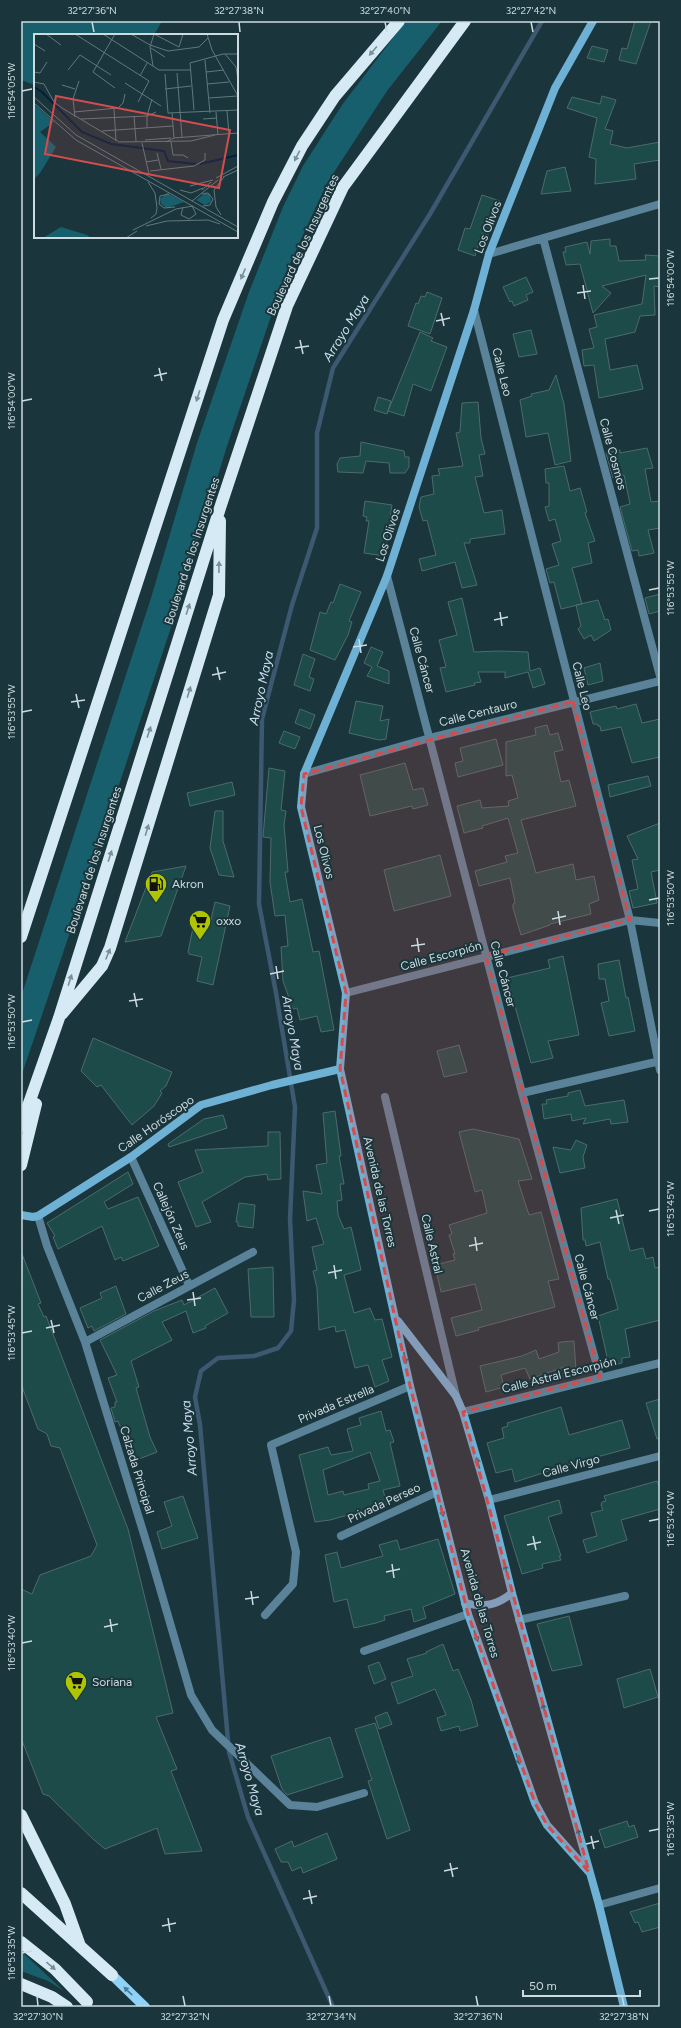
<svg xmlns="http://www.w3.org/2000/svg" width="681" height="2028" viewBox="0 0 681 2028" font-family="Figtree,sans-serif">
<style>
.green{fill:#185f6d}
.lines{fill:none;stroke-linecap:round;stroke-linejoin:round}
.stream{stroke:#3d5871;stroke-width:4.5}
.building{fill:#1c4b4a;stroke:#4d6b6b;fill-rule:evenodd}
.street{stroke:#5a8399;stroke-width:8}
.secondary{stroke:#6eb1d5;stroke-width:8}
.primary{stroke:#8ed3f7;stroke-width:10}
.highway{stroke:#d6eaf5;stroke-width:12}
.oneway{fill:#789098}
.oneway2{fill:#3c6779}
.oneway3{fill:#4e7d90}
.marked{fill:#d44c4d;fill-opacity:0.2;stroke:#d44c4d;stroke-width:3;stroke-dasharray:8 5;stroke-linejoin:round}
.ticks{fill:none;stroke:#ccdbdf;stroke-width:1.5}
.labels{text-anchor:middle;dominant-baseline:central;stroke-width:4;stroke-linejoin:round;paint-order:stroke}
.street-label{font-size:12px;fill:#ccdbdf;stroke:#1a363c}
.poi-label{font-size:12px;fill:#ccdbdf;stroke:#1a363c;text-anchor:start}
.water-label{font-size:13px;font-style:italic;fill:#ccddef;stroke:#1a363c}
.inset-river{fill:none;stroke:#002042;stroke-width:2}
.inset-road{fill:none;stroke:#61787d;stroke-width:1}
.view{fill:#d44c4d;fill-opacity:0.15;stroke:#d44c4d;stroke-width:2}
.inset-edge{fill:none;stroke:#ccdbdf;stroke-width:2}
.neatline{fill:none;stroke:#ccdbdf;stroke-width:1.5}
.ticks-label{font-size:10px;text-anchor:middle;fill:#ccdbdf}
</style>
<rect width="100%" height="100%" fill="#1a363c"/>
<path class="green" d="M21 21H162L154 35H35V85L21 80Z
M406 21H442L387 91 327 183 286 272 227 446 178 606 89 876 21 1077V997L151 598 197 443 249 292 283 207 303 166 342 105Z
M21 1951 64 1991 48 1981 21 1971Z"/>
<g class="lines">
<path class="stream" d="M333 2007 248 1817 229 1752 200 1425 195 1397 201 1371 218 1358 254 1356 278 1348 291 1331 294 1300 290 1219 295 1107 276 993 259 904 262 719 292 605 317 528V433L333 368 430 214 542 21"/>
</g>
<path class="building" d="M635 21H651L636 64 619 60 622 48 627 49Z
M592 46 608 50 604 62 587 58Z
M602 96 616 100 605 129 613 131 610 144 627 148 660 142V160L634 164 636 179 595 184 596 159 589 157 597 118 567 108 572 97 600 104Z
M565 167 571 191 541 194 547 171Z
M482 195 500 201 488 235 482 233 475 256 458 250 465 228 470 229Z
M610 239V246H616L619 261 646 260 645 255 660 256V287L654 286 655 315 640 316 635 332 605 339 610 370 637 365 643 389 599 398 594 365 584 366 582 350 594 348 589 329 597 327 594 315 642 304 646 275 602 286 611 293 593 313 580 264 566 265 563 252H566L565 247 587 242 590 254 591 241Z
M526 277 533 292 526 295 528 300 514 306 512 301 510 302 503 287Z
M427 292 442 298 430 334 408 326 416 303 418 304 421 296 425 297Z
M531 330 537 354 519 357 513 334Z
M420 332 433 338 431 341 447 347 431 391 413 384 404 416 388 411Z
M556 375 564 404 571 461 555 465 548 433 526 437 520 400 532 396 531 394 549 390Z
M378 397 391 401 387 414 374 410Z
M478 402 481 438 485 454 479 455 483 476 475 477 484 513 502 510 505 534 470 539V543H464L477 585 462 588 455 562 422 571 419 559 436 555 427 520 423 521 419 507 421 497 434 494 432 476 440 475 438 469 463 466 456 433 460 432 462 403Z
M361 442 404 451 405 457H409V467L405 473H390L389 463 366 461 363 473 338 472 337 464 340 458 360 456Z
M647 448 653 468 645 469 651 502 660 501V528L648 530 654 553 639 556 638 550 632 551 620 507 630 504 624 475 613 478 606 453 620 450V453Z
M564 466 570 491 580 488 587 512 585 513 595 541 588 543 592 563 572 568 582 604 561 609 554 582 550 583 546 569 559 565 552 544 561 541 555 519 549 521 545 507 549 506V483H546L545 469Z
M365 501 392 505 384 556 364 553 369 521H366L367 517 363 516Z
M340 584 361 592 349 621 352 622 348 635 335 660 310 650 320 612 326 614 331 602 333 603Z
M660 594V611L649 614 645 598Z
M462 598 474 652 499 651 528 652 530 671 540 668 545 684 533 688 528 672 505 678V672H478L481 682 474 683 475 685 446 692 440 668 446 667 439 640 457 635 448 602Z
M598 600 605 620 608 619 611 630 594 641 591 635 584 639 578 629 581 626 576 605Z
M371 647 383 652 377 666 389 671V684L367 676 372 667 364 663Z
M303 654 315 659 309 677 314 679 310 691 294 685Z
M600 663 603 681 588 685 584 668Z
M356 701 383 706 380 721 389 719 386 739 379 740 349 733Z
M636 704 642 723 660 719V757L632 763 621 727 601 731 600 726H598L597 724H593L590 712 616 706 617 709Z
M300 709 315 715 310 729 295 723Z
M547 725 550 735 558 733 563 750 554 752 561 782 569 780 576 806 521 820 536 873 573 864 576 880 594 876 599 900 589 904 591 914 550 924V925L521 935 513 908V904L515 903 510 878 479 886 475 871 507 862 505 856 518 853 508 818 482 826 483 828 464 833 457 806 480 800 482 808 509 806 508 801 518 798 512 775 506 776V742L536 735 535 728Z
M284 731 300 737 295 749 279 743Z
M496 739 503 765 458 777 455 763 463 761 460 748Z
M405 763 413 790 423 788 428 805 413 809 412 806 370 816 360 775Z
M269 768 285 771 281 810 286 811 284 825 288 872H285L290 902 302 899 313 952 319 951 334 1030 321 1032 317 1016 300 1020 297 1008 293 1009 283 981 281 947 288 946 285 915 275 916 270 882 271 838 263 837Z
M648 776 651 786 610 797 608 785Z
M232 782 235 795 190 806 187 793Z
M215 811H223V841L234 877 219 875 210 848Z
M660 823V870L651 872 657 903 633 908 629 891 638 889 632 860 638 859 627 836Z
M440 855 451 896 394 911 384 870Z
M186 866 161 936 125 942 152 872Z
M215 902 230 906 213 985 197 981 202 957 189 954 188 952 195 918 211 920Z
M563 956 579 1035 548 1041 553 1058 531 1063 507 978 550 968 548 960Z
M619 960 626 998 628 997 635 1031 609 1036 601 1003 609 1001 605 979H599L598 964Z
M93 1038 172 1072 166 1086 160 1091 162 1093 154 1106 132 1125 101 1085 97 1087 81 1071Z
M459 1045 467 1072 444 1077 437 1051Z
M580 1090 585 1106 624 1100 628 1122 611 1124 610 1119 583 1124 586 1118 572 1121 571 1114 544 1119 542 1104H547L546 1100 568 1096V1093Z
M335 1111 341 1156H339L344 1184H340L342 1200 337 1201 338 1215 344 1229 351 1227 361 1270 344 1275 354 1313 370 1308 375 1320 382 1319 392 1357 382 1360 389 1381 375 1387 368 1365 355 1368 345 1330 336 1332 335 1326 319 1330 317 1288 313 1271 317 1270 312 1247 324 1244 316 1218 307 1221 303 1191 322 1194 316 1165 327 1163 323 1113Z
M223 1115 227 1128 169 1147 168 1144 204 1119Z
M473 1129 519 1139 532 1179 518 1181 529 1215 541 1212 559 1279 548 1281 555 1307 478 1328 479 1330 456 1336 451 1318 482 1310 475 1284 441 1292 435 1265 455 1260 453 1254H455L449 1235 452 1234 449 1225 487 1213 482 1190 475 1192 459 1132Z
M268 1132H280L281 1179 268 1180 267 1174 245 1177 202 1202 211 1222 196 1227 178 1182 203 1172 195 1150 268 1146Z
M576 1140 587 1145 583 1157 585 1168 560 1173 553 1147 571 1150Z
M128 1172 133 1184 104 1202 108 1209 138 1197 159 1246 123 1261 121 1257 115 1260 102 1226 58 1249 53 1237 55 1236 47 1223Z
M617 1199 630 1251 643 1248 646 1259 653 1257 655 1268 660 1267V1320L625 1329 630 1357 622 1358V1363L609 1366 598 1316 618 1309 610 1279H608L600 1242 586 1246 585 1240H583L581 1208Z
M239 1203 255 1205 253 1228 238 1226V1222H236Z
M22 1254 41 1303 38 1304 44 1317 46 1316 128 1529 173 1713 156 1717 177 1769 171 1771 202 1851 165 1854 157 1828 105 1849 93 1839 49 1796 43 1794 21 1738V1589L32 1594 40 1575 91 1556 97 1545 60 1448 51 1446 47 1434 38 1429 21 1384Z
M273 1267 274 1317H251L248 1269Z
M116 1286 126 1314 94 1331 92 1326 88 1328 80 1308 102 1298 100 1293Z
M215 1288 228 1313 205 1326 206 1328 193 1333 186 1311 162 1322 172 1340 131 1361 139 1387 136 1388 150 1437 157 1452 134 1461 118 1421 115 1422 111 1408 115 1407V1402H117L108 1378 117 1375 100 1340 154 1311 182 1300 184 1305Z
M574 1341 576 1370 565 1373 564 1367 530 1379 525 1368 501 1375 504 1387 486 1392 480 1366 522 1356 536 1350 539 1359 559 1352 558 1343 561 1342Z
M660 1399V1438L657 1439 646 1403Z
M561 1407 569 1435 622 1420 630 1448 549 1470V1471L515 1482 512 1469 496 1473 487 1443 504 1438 502 1428 508 1426 507 1423Z
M381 1411 386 1431 390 1430 394 1442 390 1443 400 1486 383 1490 387 1504 330 1520 315 1522 299 1455 328 1447 331 1455 353 1451 347 1429 361 1425 359 1418ZM370 1452 380 1481 368 1484 369 1489 344 1495 343 1491 328 1495 323 1470Z
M657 1481 660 1489V1509L621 1520 627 1540 587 1553 583 1540 597 1536 591 1513 603 1510 601 1505 602 1502 606 1501 604 1496Z
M183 1496 198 1538 162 1549 157 1532 172 1526 164 1502Z
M559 1500 562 1513 548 1517 561 1556H559L561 1560 542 1564 543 1568 522 1574 504 1516Z
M438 1539 455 1594 423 1607 426 1618 414 1622 411 1609 384 1616 385 1620 376 1623 354 1628 347 1599 334 1602 325 1555 337 1552 341 1568 383 1556 379 1545 397 1540 400 1550Z
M569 1616 582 1665 552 1671 537 1624Z
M443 1644 453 1671 458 1669 471 1700 478 1726 460 1731 459 1726 441 1731 437 1718 446 1715 435 1689 398 1704 391 1683 413 1676 407 1659 427 1653 426 1652Z
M379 1662 386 1679 374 1684 368 1666Z
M650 1669 658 1697 624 1708 617 1679Z
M387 1712 392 1724 379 1729 375 1717Z
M375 1723 410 1830 387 1839 368 1781 372 1780 355 1729Z
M330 1737 343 1777 287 1795 282 1789 271 1756Z
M627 1821 629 1827 634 1825 638 1837 605 1848 599 1830Z
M327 1833 337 1859 303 1873 301 1867 292 1871 288 1862H281L275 1849 292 1841 294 1847Z
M660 1903V1927L642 1932 638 1922 635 1923 630 1912Z"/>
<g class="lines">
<path class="street" d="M543 238 660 676
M489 254 660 204
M474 310 630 920 660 1070
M387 576 522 1093 600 1377
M304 774 430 738 660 681
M346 993 630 920 660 923
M522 1093 660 1061
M385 1097 456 1396
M131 1157 189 1285
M38 1216 47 1246 85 1342 150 1554 191 1695 212 1730 290 1805 317 1807 364 1793
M85 1342 253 1252
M463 1412 660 1363
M489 1500 660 1456
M341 1536 437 1492
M265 1615 293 1584 296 1552 271 1445 410 1386
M519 1620 625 1596
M364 1651 468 1614
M599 1905 660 1888"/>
<path class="secondary" d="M21 1215 33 1217 38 1216 131 1157 201 1105 272 1085 340 1069
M398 1321 456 1396 463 1412 489 1500 512 1593 599 1905 624 2007
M465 1603C484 1608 497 1605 512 1593
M589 1872 547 1825 535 1803 468 1614 410 1386 340 1069 346 993 301 807 304 774 387 576 474 310 489 254 555 88 593 21"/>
<path class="primary" d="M112 1975 145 2007"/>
<path class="highway" d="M21 937 223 320 273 202 302 146 335 96 399 21
M62 1014 102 966 110 948 219 595 220 521
M21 1126 59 1018 220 508 287 306 343 187 465 21
M21 1165 36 1104
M21 1815 65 1904 80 1946
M21 1893 112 1975
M21 1942 55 1969 87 2002
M21 1984 52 1997 67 2007"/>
</g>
<defs><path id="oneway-solid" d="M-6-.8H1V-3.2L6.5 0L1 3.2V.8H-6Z"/></defs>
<g class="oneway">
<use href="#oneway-solid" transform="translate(373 51) rotate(130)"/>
<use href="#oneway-solid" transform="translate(297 156) rotate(117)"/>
<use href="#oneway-solid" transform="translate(243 274) rotate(113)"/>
<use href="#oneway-solid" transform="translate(198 396) rotate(108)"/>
<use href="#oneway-solid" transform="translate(219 567) rotate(-89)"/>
<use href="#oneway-solid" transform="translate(188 609) rotate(-72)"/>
<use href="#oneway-solid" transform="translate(189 692) rotate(-73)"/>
<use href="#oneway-solid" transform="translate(149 732) rotate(-72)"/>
<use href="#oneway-solid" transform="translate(147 830) rotate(-73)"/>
<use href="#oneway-solid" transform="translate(110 856) rotate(-72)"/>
<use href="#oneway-solid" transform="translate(108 954) rotate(-68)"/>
<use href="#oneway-solid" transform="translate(70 980) rotate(-72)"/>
<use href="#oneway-solid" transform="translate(51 1966) rotate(40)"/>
</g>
<g class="oneway2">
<use href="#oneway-solid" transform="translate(405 1358) rotate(78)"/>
<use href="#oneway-solid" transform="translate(478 1463) rotate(-106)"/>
<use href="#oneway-solid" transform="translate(442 1511) rotate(76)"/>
<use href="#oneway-solid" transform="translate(506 1570) rotate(-104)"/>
<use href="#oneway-solid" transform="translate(476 1636) rotate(71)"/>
<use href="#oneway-solid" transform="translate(544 1709) rotate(-106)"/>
<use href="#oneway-solid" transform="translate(518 1759) rotate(71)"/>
<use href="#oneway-solid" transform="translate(579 1834) rotate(-106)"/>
</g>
<use class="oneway3" href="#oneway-solid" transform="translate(128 1991) rotate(-136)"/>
<path class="marked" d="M573 701 630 920 486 956 600 1377 463 1412 589 1872 547 1825 535 1803 468 1614 410 1386 340 1069 346 993 301 807 304 774Z"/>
<path class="ticks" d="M92 22 94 32M239 22 240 32M385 22 387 32M531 22 533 32M22 91 32 89M649 279 659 278M583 285 585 299M577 293 591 291M441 313 444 326M436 321 450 318M300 340 303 354M295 348 309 346M159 368 162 381M154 376 167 373M22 401 32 399M649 590 659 588M500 612 502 626M494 620 508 617M359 639 361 653M353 647 367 645M217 667 220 680M212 675 226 672M76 694 79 708M71 702 85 700M22 712 32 710M649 900 659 898M558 911 560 925M552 919 566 916M417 938 419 952M411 946 425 944M276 966 278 979M270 974 284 971M134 993 137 1007M129 1001 143 999M22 1022 32 1020M616 1210 619 1224M649 1211 659 1209M610 1218 624 1215M475 1237 477 1251M469 1246 483 1243M334 1265 336 1279M328 1273 342 1270M193 1292 195 1306M187 1300 201 1298M51 1320 54 1333M46 1328 60 1325M22 1333 32 1331M649 1521 659 1519M533 1536 536 1550M527 1545 541 1542M392 1564 394 1578M386 1572 400 1569M251 1591 253 1605M245 1599 259 1597M110 1619 112 1632M104 1627 118 1624M22 1643 32 1641M649 1831 659 1829M591 1836 594 1849M586 1844 599 1841M450 1863 453 1877M444 1871 458 1868M309 1890 312 1904M303 1899 317 1896M168 1918 170 1932M162 1926 176 1923M22 1953 32 1951M37 1996 38 2006M183 1996 185 2006M329 1996 331 2006M476 1996 478 2006M622 1996 624 2006"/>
<defs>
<g id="fuel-pin" transform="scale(1.15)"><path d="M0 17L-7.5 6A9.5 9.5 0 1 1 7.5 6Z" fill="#b0c501" stroke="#1a363c"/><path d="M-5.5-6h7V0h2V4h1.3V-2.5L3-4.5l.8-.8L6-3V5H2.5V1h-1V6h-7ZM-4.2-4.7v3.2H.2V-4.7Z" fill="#111"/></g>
<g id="supermarket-pin" transform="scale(1.15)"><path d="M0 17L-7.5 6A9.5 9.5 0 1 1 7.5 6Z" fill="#b0c501" stroke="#1a363c"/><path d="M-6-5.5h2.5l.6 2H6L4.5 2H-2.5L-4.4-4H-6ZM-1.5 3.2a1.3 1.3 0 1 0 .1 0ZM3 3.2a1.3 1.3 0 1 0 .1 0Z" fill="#111"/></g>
</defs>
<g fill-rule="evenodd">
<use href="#fuel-pin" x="156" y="884"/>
<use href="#supermarket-pin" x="200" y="921"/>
<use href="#supermarket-pin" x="76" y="1682"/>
</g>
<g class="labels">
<g class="street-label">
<text transform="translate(488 227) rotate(-69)">Los Olivos</text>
<text transform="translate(303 245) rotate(-65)">Boulevard de los Insurgentes</text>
<text transform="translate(502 372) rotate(76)">Calle Leo</text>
<text transform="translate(613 454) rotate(75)">Calle Cosmos</text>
<text transform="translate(388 535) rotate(-72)">Los Olivos</text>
<text transform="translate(192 551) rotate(-72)">Boulevard de los Insurgentes</text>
<text transform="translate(422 660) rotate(75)">Calle Cáncer</text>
<text transform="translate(582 686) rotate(76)">Calle Leo</text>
<text transform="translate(478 713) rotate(-14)">Calle Centauro</text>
<text transform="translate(324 852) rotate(76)">Los Olivos</text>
<text transform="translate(94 860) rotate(-72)">Boulevard de los Insurgentes</text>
<text transform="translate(441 956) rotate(-15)">Calle Escorpión</text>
<text transform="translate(503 974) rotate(75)">Calle Cáncer</text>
<text transform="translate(156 1124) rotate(-35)">Calle Horóscopo</text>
<text transform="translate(380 1192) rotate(77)">Avenida de las Torres</text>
<text transform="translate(171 1216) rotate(66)">Callejón Zeus</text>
<text transform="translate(432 1244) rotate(77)">Calle Astral</text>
<text transform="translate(163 1286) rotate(-28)">Calle Zeus</text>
<text transform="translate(587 1287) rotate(75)">Calle Cáncer</text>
<text transform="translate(559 1375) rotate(-14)">Calle Astral Escorpión</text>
<text transform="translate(336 1404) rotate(-23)">Privada Estrella</text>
<text transform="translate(571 1466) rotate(-15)">Calle Virgo</text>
<text transform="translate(137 1470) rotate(73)">Calzada Principal</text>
<text transform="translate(384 1503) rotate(-25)">Privada Perseo</text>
<text transform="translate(480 1603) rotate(74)">Avenida de las Torres</text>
</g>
<g class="poi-label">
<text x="172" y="884">Akron</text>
<text x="216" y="921">oxxo</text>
<text x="92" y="1682">Soriana</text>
</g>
<g class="water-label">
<text transform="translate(346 328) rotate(-58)">Arroyo Maya</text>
<text transform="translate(261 688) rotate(-78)">Arroyo Maya</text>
<text transform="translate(293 1033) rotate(80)">Arroyo Maya</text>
<text transform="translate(189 1438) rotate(-95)">Arroyo Maya</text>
<text transform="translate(250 1779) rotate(74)">Arroyo Maya</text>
</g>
</g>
<g transform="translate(34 34)">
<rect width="204" height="204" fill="#1a363c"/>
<path d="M0 70 20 88 6 98 22 113 6 139 0 145ZM133 159 150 168 133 174 127 170 126 165ZM170 160H176L177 168 171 171 162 166ZM27 193 53 201 57 204H9Z" fill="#185f6d"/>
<path class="inset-river" d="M0 53 8 58 48 98 77 110 130 117 134 127 162 130M166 130 204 121"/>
<path class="inset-road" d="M12 0 27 11M41 0 115 47 104 68M69 0 125 36H156M97 0 116 11 134 17 165 13 174 4M120 0 145 13M173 0 178 16 204 62M0 10 11 17M145 13 149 0M117 14 131 23M191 20 202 33 204 46M171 26 176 79M119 32 116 13 120 0M34 36 46 21 77 41M0 38 6 39 13 28M172 38 190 36M143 39 148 103M131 40 134 79 204 76M106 42 113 29M0 48 10 50 20 68 28 74 85 108 157 107 181 101M91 49 127 72M173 50 195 48M28 51 41 55M81 54 59 38 81 0M131 55 157 52M0 63 42 101 204 193M175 64 203 62M0 69 42 106 204 198M80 75 82 107M160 76 156 29 189 20H204M193 77 195 100M40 78 84 74 89 69 91 60M182 78 184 101M138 79 140 104M100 82 102 107M41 83 39 65 45 47M47 85 113 82 122 78M169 85 183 84M113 94V82L118 65M68 97 139 92M111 106 137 104M132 108 140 104 204 99M137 108 139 121H149L154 124M108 109 115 140M123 119 127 135M112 128 124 126M116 137 160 132 171 126V119M189 143 204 136M182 144 204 132M114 148 121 159 123 174 122 180 117 184M156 152 179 146M146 156 157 159 169 154M168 156 177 148M135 160 126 162 125 170 130 174 141 173M168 160 174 159 179 165 176 171 169 172M158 167 184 146M149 173 147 181 155 185 162 180 158 172M187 181 182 173 180 156 190 143M112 192 133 187 174 186 186 190M99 196 142 175 159 172M92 204 103 197"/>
<path class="view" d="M22 62 196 96 185 154 11 120Z"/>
<rect width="204" height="204" class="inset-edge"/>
</g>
<rect width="681" height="2028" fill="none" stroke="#1a363c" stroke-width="44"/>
<path d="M523 1990v6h117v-6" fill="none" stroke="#ccdbdf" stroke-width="2"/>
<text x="529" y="1990" font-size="12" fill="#ccdbdf" stroke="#1a363c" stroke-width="3" paint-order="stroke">50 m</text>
<rect x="22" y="22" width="637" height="1984" class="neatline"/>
<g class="ticks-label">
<text x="92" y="14">32°27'36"N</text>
<text x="239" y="14">32°27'38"N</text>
<text x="385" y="14">32°27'40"N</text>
<text x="531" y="14">32°27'42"N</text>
<text transform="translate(11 91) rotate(-90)" y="4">116°54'05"W</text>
<text transform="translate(670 278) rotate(-90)" y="4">116°54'00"W</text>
<text transform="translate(11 401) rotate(-90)" y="4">116°54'00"W</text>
<text transform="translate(670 588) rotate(-90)" y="4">116°53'55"W</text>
<text transform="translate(11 712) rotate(-90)" y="4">116°53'55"W</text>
<text transform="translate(670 898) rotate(-90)" y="4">116°53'50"W</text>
<text transform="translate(11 1022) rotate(-90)" y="4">116°53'50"W</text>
<text transform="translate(670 1209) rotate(-90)" y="4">116°53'45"W</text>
<text transform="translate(11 1333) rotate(-90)" y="4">116°53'45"W</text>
<text transform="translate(670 1519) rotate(-90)" y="4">116°53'40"W</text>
<text transform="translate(11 1643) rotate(-90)" y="4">116°53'40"W</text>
<text transform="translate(670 1829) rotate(-90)" y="4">116°53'35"W</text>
<text transform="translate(11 1953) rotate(-90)" y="4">116°53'35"W</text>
<text x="38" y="2020">32°27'30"N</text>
<text x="185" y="2020">32°27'32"N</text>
<text x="331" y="2020">32°27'34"N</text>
<text x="478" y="2020">32°27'36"N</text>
<text x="624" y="2020">32°27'38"N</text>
</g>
</svg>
